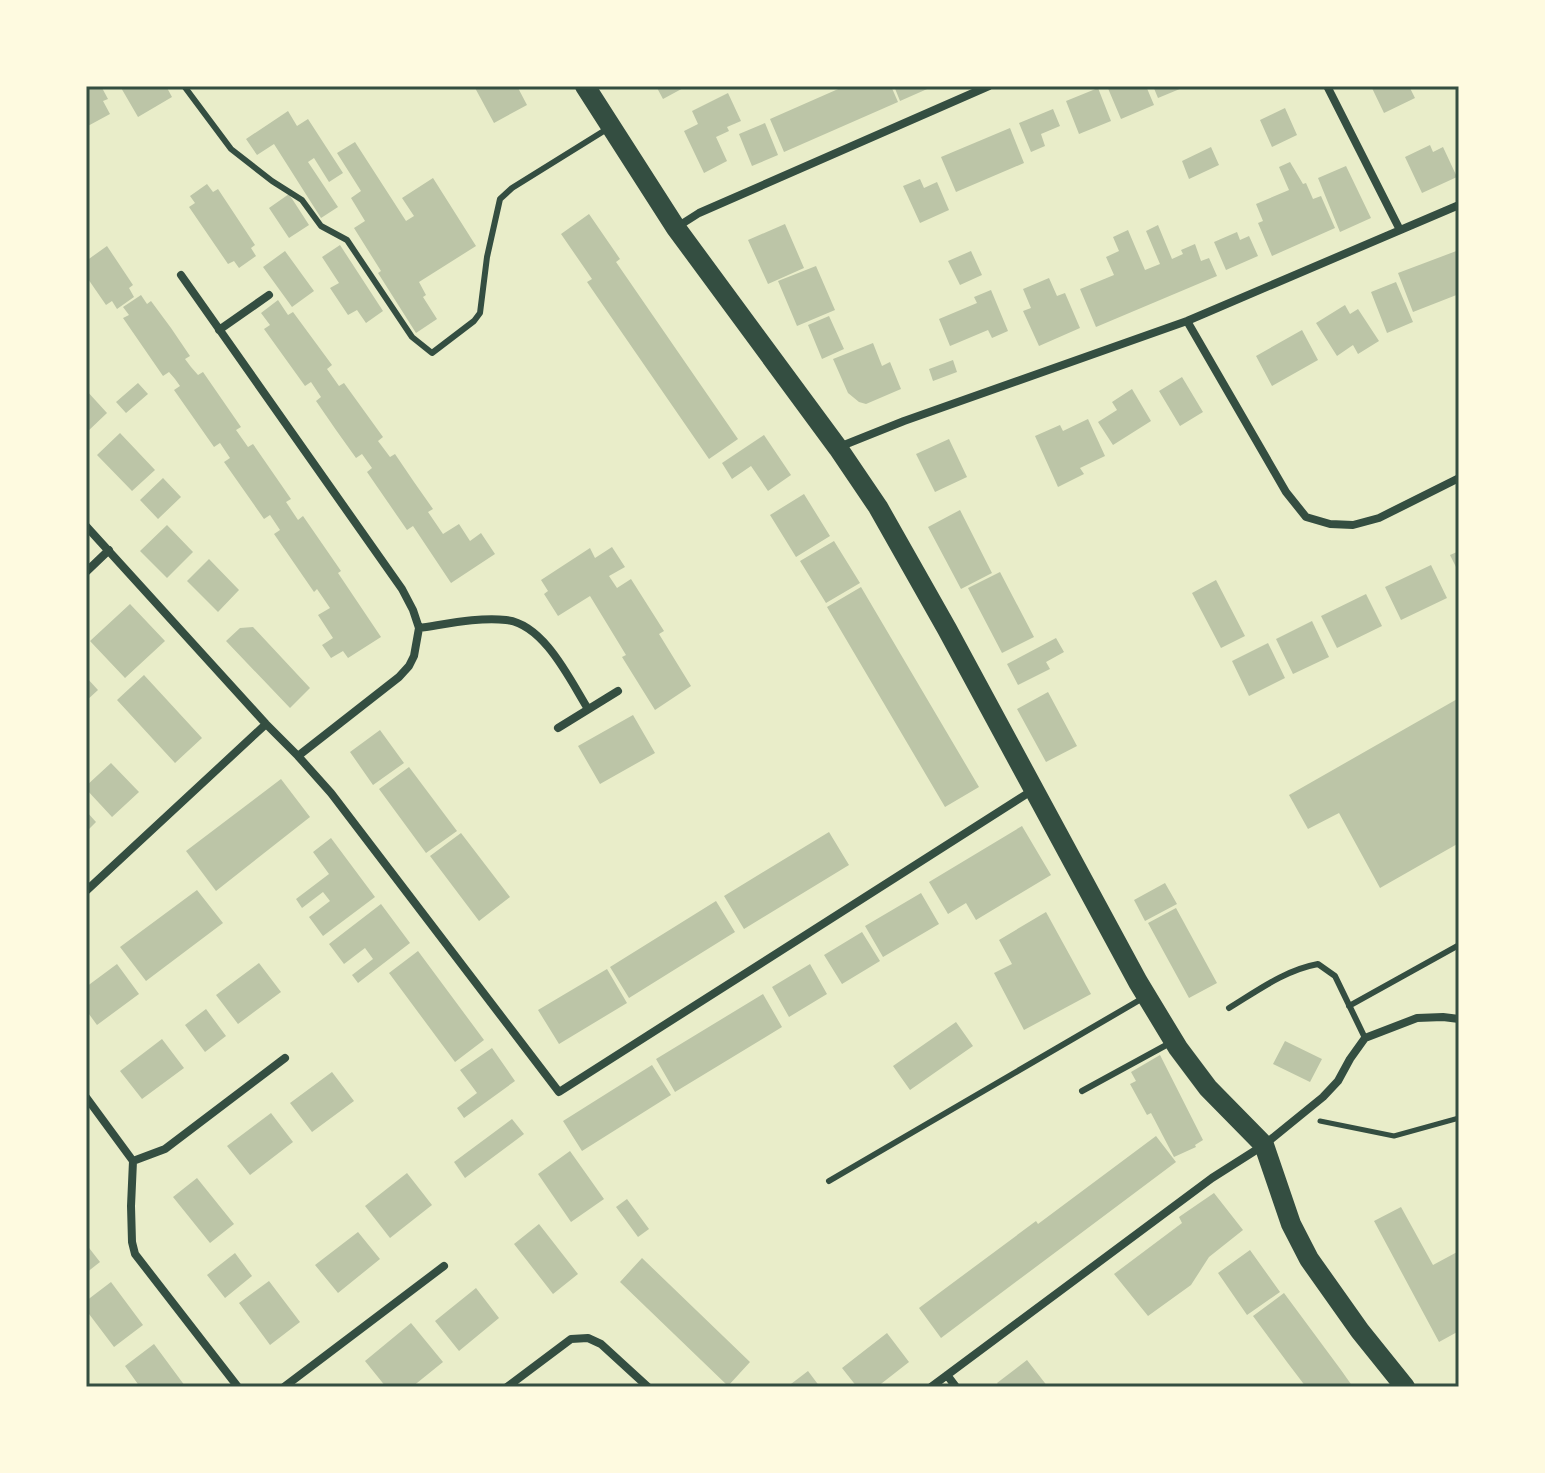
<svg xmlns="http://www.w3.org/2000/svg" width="1545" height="1473" viewBox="0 0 1545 1473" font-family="'Source Sans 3',sans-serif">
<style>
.building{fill:#bcc5a7}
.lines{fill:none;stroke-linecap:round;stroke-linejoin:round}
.path{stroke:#344e41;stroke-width:5}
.service{stroke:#344e41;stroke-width:6}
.minor{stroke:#344e41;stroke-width:8}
.primary{stroke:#344e41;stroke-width:20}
.neatline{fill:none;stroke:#344e41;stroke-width:3}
</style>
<rect width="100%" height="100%" fill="#e9edc9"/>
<path class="building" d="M86 86H101L108 99 103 101 110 114 86 127Z
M120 86H166L172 97 138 117Z
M474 86H517L527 105 494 123Z
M656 86H687L663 99Z
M845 86H891L898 102 784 152 770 119Z
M894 86H934L900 101Z
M1107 86H1146L1154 105 1121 119Z
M1153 86H1187L1158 98Z
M1371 86H1409L1415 98 1384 113Z
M1098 88 1111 121 1079 134 1066 101Z
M728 93 741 121 727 127 729 131 716 137 727 161 704 173 684 131 698 124 692 111Z
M1285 108 1297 135 1272 147 1260 120Z
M1053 109 1060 126 1041 134 1045 146 1031 152 1019 123Z
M288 111 297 126 308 119 343 173 329 182 314 158 308 162 338 207 321 218 274 144 257 155 246 139Z
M765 123 778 155 752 166 739 134Z
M1010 128 1024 163 956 192 941 157Z
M355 142 406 221 414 216 402 198 433 178 476 246 419 282 426 295 423 297 437 319 416 333 378 273 381 271 354 228 365 221 351 198 361 191 337 153Z
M1430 145 1433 152 1443 147 1457 177 1422 193 1405 157Z
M1211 147 1219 165 1189 179 1182 161Z
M1290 162 1303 184 1306 183 1313 199 1321 196 1335 228 1272 256 1258 223 1263 221 1256 204 1289 190 1279 167Z
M1346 166 1371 218 1340 232 1318 178Z
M920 179 924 188 937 182 949 210 920 223 903 186Z
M207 184 213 192 218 189 255 245 251 248 256 256 239 268 234 261 228 264 189 207 195 203 190 196Z
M289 194 309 225 289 238 269 208Z
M589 214 620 259 616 262 738 439 709 459 587 282 592 279 561 234Z
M785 224 804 268 768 284 748 240Z
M1158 225 1172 259 1183 254 1181 250 1195 244 1201 261 1209 258 1217 276 1096 327 1080 289 1114 275 1106 257 1119 251 1113 237 1128 230 1145 270 1160 264 1146 231Z
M1237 232 1240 240 1249 236 1258 256 1226 270 1214 242Z
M340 245 383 311 366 323 357 310 348 315 330 288 339 283 322 257Z
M107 246 133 285 129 288 134 297 117 309 112 301 106 305 86 276V261Z
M1459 250V294L1413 312 1398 273Z
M285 251 314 291 292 307 263 267Z
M971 251 982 275 960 285 948 261Z
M816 266 835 310 797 326 778 281Z
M1049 278 1057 296 1065 293 1080 328 1039 346 1023 311 1031 308 1023 289Z
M1396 282 1413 322 1387 333 1371 292Z
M991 290 1008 331 992 338 988 330 950 346 939 319 977 303 974 297Z
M141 295 147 304 151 301 171 328 190 356 185 359 191 367 198 375 203 372 241 427 236 430 248 447 253 444 291 499 286 502 298 520 303 516 341 571 338 573 381 637 348 658 343 651 331 658 322 645 333 638 318 615 330 608 317 589 314 592 274 534 280 530 270 515 264 519 224 462 230 458 220 443 214 447 174 390 180 386 175 379 169 372 163 376 123 318 129 315 123 307Z
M278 300 288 315 293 312 332 365 327 369 339 386 344 383 383 437 378 441 390 457 395 454 414 482 433 509 428 512 443 534 459 524 470 541 481 533 495 554 451 583 413 526 407 530 367 472 372 468 362 454 356 458 336 430 316 401 321 397 311 382 305 386 264 329 270 325 261 313Z
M1345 305 1350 314 1358 309 1379 341 1358 354 1353 345 1337 356 1316 323Z
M829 316 844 349 822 359 808 325Z
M1302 330 1318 360 1272 386 1256 356Z
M873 343 882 366 890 362 901 389 866 404 859 402 848 393 833 359Z
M953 360 957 372 933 381 929 369Z
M1182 377 1203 412 1180 426 1159 391Z
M138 383 148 394 126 413 116 402Z
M1132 389 1151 421 1113 445 1098 422 1117 410 1112 402Z
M86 390 107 413 86 433Z
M1088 419 1105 456 1080 468 1084 474 1058 487 1035 436 1060 425 1063 431Z
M120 433 155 470 132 491 97 455Z
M764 435 791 475 768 491 751 466 732 479 722 463Z
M949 439 967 477 935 492 916 454Z
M163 478 181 497 158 519 140 500Z
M804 494 830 536 796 557 770 515Z
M960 510 992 573 961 589 928 527Z
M167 525 193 552 167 578 140 551Z
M834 541 860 583 826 603 800 561Z
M612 547 625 567 609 576 617 588 631 579 664 631 659 634 691 686 655 710 622 657 626 655 590 596 558 616 544 594 548 591 541 580 590 548 595 558Z
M1459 551V573L1450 555Z
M209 559 239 590 218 612 187 581Z
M1431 565 1447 598 1401 620 1385 587Z
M1000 572 1034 637 1002 653 968 588Z
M1216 580 1245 636 1221 648 1192 593Z
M861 587 979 787 945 807 827 607Z
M1366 594 1382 626 1337 648 1321 616Z
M130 604 165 641 125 678 90 641Z
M1312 621 1329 657 1293 674 1276 639Z
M253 627 310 688 290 708 226 641 240 628Z
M1056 638 1064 652 1046 662 1050 669 1018 685 1007 664Z
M1268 643 1285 678 1249 696 1232 661Z
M144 675 202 738 175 763 117 700Z
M86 677 98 690 86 701Z
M1048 692 1077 746 1046 762 1017 709Z
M1459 698V843L1380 888 1339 813 1308 829 1289 795Z
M633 715 655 753 600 784 578 746Z
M380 730 404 763 373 785 350 752Z
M111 763 139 792 112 817 86 789V786Z
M409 767 457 831 426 853 379 789Z
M281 779 310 817 216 891 186 851Z
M86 811 96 822 86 832Z
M1022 826 1051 875 976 920 966 903 948 914 929 882Z
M829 832 849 865 744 929 724 896Z
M461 833 510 897 479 921 430 856Z
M331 838 375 897 323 936 309 917 330 901 323 892 302 908 296 899 329 874 313 852Z
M1165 883 1177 904 1145 921 1134 900Z
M197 890 223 923 146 981 120 947Z
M921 893 939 924 883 957 865 926Z
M716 901 735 932 629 998 610 967Z
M381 904 410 943 358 983 352 975 373 959 365 948 344 964 329 944Z
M1176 908 1217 983 1189 998 1148 923Z
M1046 912 1091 994 1024 1030 994 973 1012 964 999 940Z
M862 932 880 961 842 984 824 955Z
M418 951 484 1040 455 1062 389 973Z
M259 963 281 992 238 1024 216 995Z
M117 964 139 994 97 1025 86 1010V987Z
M810 964 827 994 789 1017 772 987Z
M607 969 627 1003 559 1044 538 1010Z
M763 994 782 1027 675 1092 656 1059Z
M206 1009 226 1036 205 1052 185 1025Z
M956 1022 973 1046 910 1090 893 1066Z
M162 1039 184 1068 142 1099 120 1071Z
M1285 1041 1322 1059 1310 1082 1273 1064Z
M492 1048 515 1081 464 1118 457 1108 477 1093 460 1070Z
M1160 1055 1203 1140 1195 1145 1196 1147 1174 1157 1151 1113 1147 1115 1130 1084 1136 1081 1131 1072Z
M652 1065 671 1095 582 1151 563 1121Z
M332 1072 354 1101 312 1132 290 1103Z
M271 1113 293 1142 250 1175 227 1146Z
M512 1119 524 1134 465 1178 454 1162Z
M1156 1136 1176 1162 941 1338 919 1308 1036 1221 1038 1224Z
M570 1151 604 1199 571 1222 538 1174Z
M407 1173 432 1205 390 1238 365 1206Z
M197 1178 234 1224 210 1243 173 1197Z
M1214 1193 1243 1230 1209 1257 1191 1285 1148 1316 1114 1274 1182 1223 1179 1217Z
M627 1199 649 1229 638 1237 616 1207Z
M1401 1207 1433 1265 1459 1251V1331L1439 1342 1374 1221Z
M539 1224 578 1274 553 1294 514 1244Z
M358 1232 380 1259 338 1293 315 1265Z
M86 1244 100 1262 86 1273Z
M1250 1250 1280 1292 1247 1315 1218 1273Z
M235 1253 252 1276 225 1298 207 1275Z
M642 1258 750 1362 728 1386 620 1282Z
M269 1281 300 1322 270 1345 239 1303Z
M111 1282 143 1325 114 1347 86 1310V1301Z
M476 1288 499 1318 459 1351 435 1321Z
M1284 1293 1341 1370 1353 1387H1306L1287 1362 1253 1316Z
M411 1323 443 1362 412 1387H386L365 1361Z
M887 1333 909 1362 877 1387H857L842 1368Z
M154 1344 185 1386 184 1387H140L125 1366Z
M1027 1360 1048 1387H1000L997 1383Z
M808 1371 820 1387H787Z"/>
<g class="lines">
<path class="path" d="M1320 1121 1394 1136 1459 1118"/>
<path class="service" d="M184 86 231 149 272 181 302 200 321 226 347 240 412 337 432 353 474 321 480 313 487 257 500 199 512 188 607 129
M1349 1006 1459 945
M1229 1008C1257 991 1285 970 1318 964L1335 976 1365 1038
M1082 1091 1170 1043
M829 1181 1143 998"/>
<path class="minor" d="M1327 86 1400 230
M677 227 699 213 989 86
M181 275 402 589 413 610 419 628 414 656 409 666 399 677 298 756
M1187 321 1286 492 1306 517 1330 524 1353 525 1379 518 1459 478
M219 330 269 295
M839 447 904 421 1187 321 1459 205
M86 526 266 724 298 756 331 793 559 1092 1033 790
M86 572 109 550
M419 628C447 624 478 617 506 620 544 624 570 680 588 709
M558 728 618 691
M86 891 266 724
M86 1097 133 1161 131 1206 132 1242 135 1254 238 1387
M133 1161 165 1149 285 1058
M947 1375 956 1387
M284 1387 444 1266
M507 1387 571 1339 588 1338 601 1344 648 1387
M931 1387 1212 1178 1264 1145 1323 1097 1338 1081 1350 1059 1365 1038 1417 1018 1443 1017 1459 1019"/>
<path class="primary" d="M585 86 676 228 838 448 878 507 947 629 1138 982 1178 1048 1208 1088 1264 1145 1291 1224 1309 1259 1360 1331 1405 1387"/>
</g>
<rect width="1545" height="1473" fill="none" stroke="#fefae0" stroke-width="176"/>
<rect x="88" y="88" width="1369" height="1297" class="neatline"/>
</svg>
